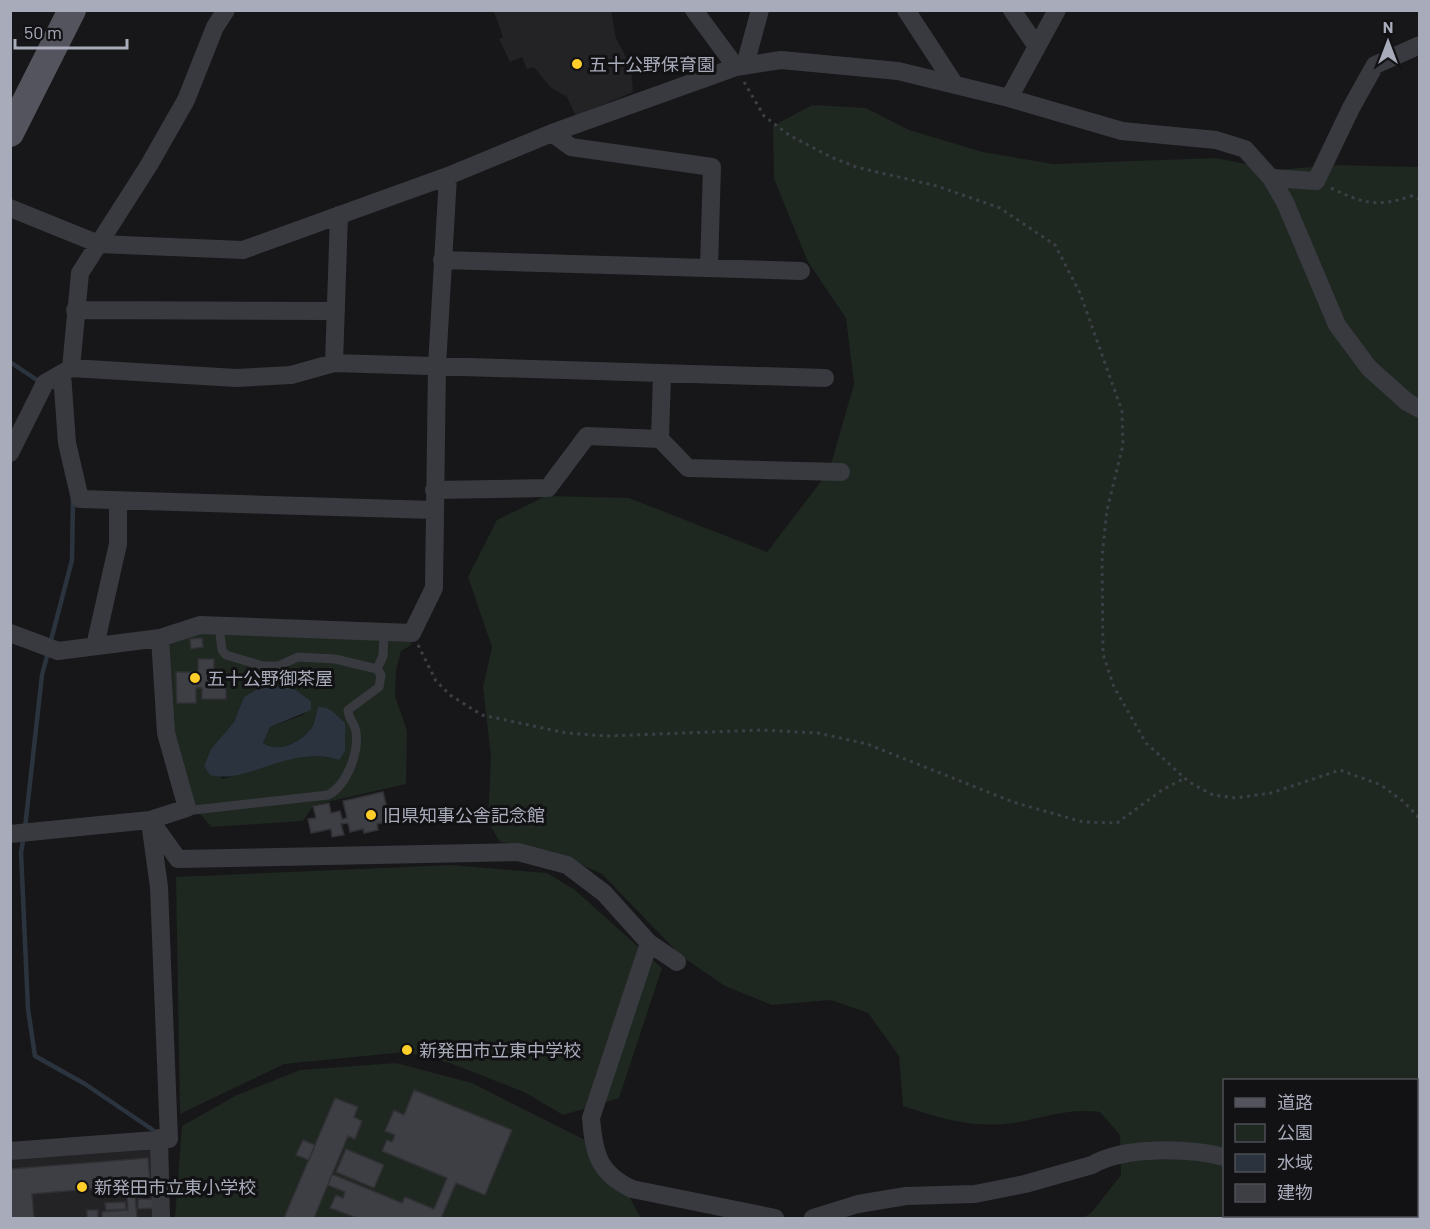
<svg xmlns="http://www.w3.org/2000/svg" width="1430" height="1229" viewBox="0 0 1430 1229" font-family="Barlow,'Noto Sans JP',sans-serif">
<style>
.built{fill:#232326}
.green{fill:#1e2720;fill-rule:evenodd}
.water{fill:#2b343e}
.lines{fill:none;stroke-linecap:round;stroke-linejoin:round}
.stream{stroke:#2b343e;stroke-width:4.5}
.building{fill:#3e3f44;stroke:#313035;stroke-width:1.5}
.path{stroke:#3d3f45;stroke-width:3;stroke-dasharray:3 4.5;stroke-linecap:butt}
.service{stroke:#393a40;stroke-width:9}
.minor{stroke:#393a40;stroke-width:18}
.primary{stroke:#53545e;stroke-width:28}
.poi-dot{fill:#ffce29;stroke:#121214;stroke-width:2}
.labels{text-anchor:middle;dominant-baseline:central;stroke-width:6;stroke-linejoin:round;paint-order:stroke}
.poi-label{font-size:18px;fill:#a8abba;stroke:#121214;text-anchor:start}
</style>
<rect width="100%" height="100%" fill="#171719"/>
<path class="built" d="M497 10 611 11 616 38 631 67 633 92 576 116 567 97 550 87 534 67 527 69 522 57 510 62 499 39 503 37 494 12Z
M151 1146 157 1218H11V1155Z"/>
<path class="green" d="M812 105 866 108 909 130 983 152 1053 164 1216 158 1276 170 1336 165 1419 167V1218H1083L1092 1212 1121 1175 1120 1135 1100 1112C1065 1108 1046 1118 1013 1123 975 1129 938 1118 903 1106L899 1056 868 1013 831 1000 772 1005 725 986 681 956 602 874 551 851 500 842 488 822 491 757 483 687 492 647 468 577 497 520 546 496 629 498 767 552 829 471 854 384 846 318 808 262 774 179 773 126ZM1224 1080H1416V1216H1224Z
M204 631 412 642 410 646 401 651 396 670 395 696 407 731 406 784 314 805 303 821 211 827 191 803 171 731 168 643ZM259 688H293L311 701 303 715 270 727 263 743C279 753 297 744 310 730 315 725 316 714 318 707L339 760C300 748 260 767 223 779L204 766 211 749 234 722 244 697Z
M452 865 547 873 575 890 662 968 619 1098 563 1115 524 1092 450 1063 405 1052 284 1064 180 1114 176 877Z
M396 1063 472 1083 587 1141 622 1184 641 1218H175L182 1126 237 1095 300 1070Z"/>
<path class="water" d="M273 686 293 688 311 701V710L270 727 263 743C278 753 298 744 310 730 315 725 316 714 318 707 331 706 336 715 345 723V751L339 760C289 744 248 785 210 775L204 766 211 749 234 722 244 697 259 688Z"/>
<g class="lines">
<path class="stream" d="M10 362 40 382
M50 644 72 560 73 499
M25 828 42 675 48 652
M24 836 21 852 28 1009 35 1056 85 1084 153 1130"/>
</g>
<path class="building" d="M202 638 203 647 191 649 190 639Z
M198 659H214V684H226V699H202V688H196V703H177L176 672H198Z
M383 792 387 808 393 807 396 820 377 824 378 830 364 833 363 829 350 832 348 823 341 824 344 835 332 837 331 829 311 833 308 819 316 818 313 806 329 803 331 813 340 811 342 819 347 818 343 801Z
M414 1090 512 1130 485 1195 456 1183 441 1218H357L330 1208 336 1195 343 1198 345 1192 328 1185 332 1174 402 1203 405 1197 434 1209 447 1178 382 1151 387 1140 392 1142 395 1135 385 1131 394 1110 404 1115Z
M335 1098 358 1107 354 1117 362 1121 355 1139 348 1136 314 1218H284Z
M303 1140 315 1145 309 1160 296 1155Z
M346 1149 384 1165 374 1188 336 1172Z
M148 1158 150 1183 134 1185 137 1218H102V1212L128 1210 126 1186 32 1194 34 1218H10V1169Z
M152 1185 153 1194 143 1195 142 1186Z
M138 1199H153L154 1208 138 1209Z
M125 1202 126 1209 106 1210 105 1203Z
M87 1210H98V1218H87Z"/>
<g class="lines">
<path class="path" d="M744 82 764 116 789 135 831 157 856 167 937 186 1000 208 1055 245 1080 293 1122 411 1123 445 1107 510 1102 557 1103 654 1114 687 1146 743 1189 782 1213 795 1236 798 1271 793 1340 770 1381 785 1404 802 1420 819
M1331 188C1362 203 1377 208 1411 196L1420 199
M418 645 436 681 450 695 482 715 566 733 607 736 762 730 818 733 867 744 1013 802 1083 822 1117 823 1162 790 1185 778"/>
<path class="service" d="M377 669 383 656 384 632
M187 808 194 810 328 795C346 786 359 754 356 732 355 724 348 718 348 710L379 687 381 675 377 669 335 659 298 657 278 666H263L226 655 222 650 219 625"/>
<path class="minor" d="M694 10 736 67
M906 10 955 85
M1012 10 1037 47
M745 65 760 10
M1009 98 1057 10
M552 133 571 147 712 167 709 267
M1271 178 1316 181 1351 108 1375 65 1420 45
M10 208 99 244 243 250 448 176 552 133 736 67 781 60 898 71 1009 98 1122 131 1216 140 1245 149 1271 178 1285 202 1337 325 1369 368 1407 402 1420 409
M442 260 801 271
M75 310 336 311
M334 363 339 215
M71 368 80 273 149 165 186 100 215 27 226 10
M62 374 67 443 80 499 433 510
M660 439 662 374
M10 453 45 383 71 368 236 378 291 375 334 363 825 378
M434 490 548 488 587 436 660 439 688 468 841 472
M10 633 58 651 160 638 200 625 412 633 434 588 437 366 448 176
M95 646 118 544V501
M150 820 178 859 518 852 567 865 604 893 649 943 677 962
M10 834 150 820 187 808 166 733 160 638
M649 943 591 1118C594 1153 598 1173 632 1189L775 1218
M159 1138 161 1218
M10 1151 169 1139 159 887 150 822
M813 1218 858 1204 906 1196 975 1194 1025 1184 1092 1165C1124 1146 1189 1148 1224 1157"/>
<path class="primary" d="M10 133 72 10"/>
</g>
<g class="poi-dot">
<circle cx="577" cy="64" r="6"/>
<circle cx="195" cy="678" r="6"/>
<circle cx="371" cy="815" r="6"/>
<circle cx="407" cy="1050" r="6"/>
<circle cx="82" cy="1187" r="6"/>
</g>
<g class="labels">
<g class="poi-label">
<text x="589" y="64">五十公野保育園</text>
<text x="207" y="678">五十公野御茶屋</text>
<text x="383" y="815">旧県知事公舎記念館</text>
<text x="419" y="1050">新発田市立東中学校</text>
<text x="94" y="1187">新発田市立東小学校</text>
</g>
</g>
<rect width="1430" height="1229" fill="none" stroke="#a8abba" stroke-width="24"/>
<rect x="1223" y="1079" width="195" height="138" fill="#121214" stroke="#4e4f56" stroke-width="1.5"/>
<rect x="1235" y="1098" width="30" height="9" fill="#53545e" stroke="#4e4f56" stroke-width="1.5"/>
<text x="1277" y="1109" font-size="18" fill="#a8abba">道路</text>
<rect x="1235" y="1124" width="30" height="18" fill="#1e2720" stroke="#4e4f56" stroke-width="1.5"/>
<text x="1277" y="1139" font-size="18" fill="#a8abba">公園</text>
<rect x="1235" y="1154" width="30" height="18" fill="#2b343e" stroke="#4e4f56" stroke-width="1.5"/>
<text x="1277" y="1169" font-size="18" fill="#a8abba">水域</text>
<rect x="1235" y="1184" width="30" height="18" fill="#3e3f44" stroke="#4e4f56" stroke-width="1.5"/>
<text x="1277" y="1199" font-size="18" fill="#a8abba">建物</text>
<g transform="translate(1388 42)" stroke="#121214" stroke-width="4.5" paint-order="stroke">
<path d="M0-4.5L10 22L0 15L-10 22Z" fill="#a8abba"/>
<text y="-9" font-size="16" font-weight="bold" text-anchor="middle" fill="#a8abba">N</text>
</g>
<path d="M15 39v9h112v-9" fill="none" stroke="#a8abba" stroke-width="3"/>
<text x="24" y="39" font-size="18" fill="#a8abba" stroke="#121214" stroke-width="4.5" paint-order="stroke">50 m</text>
</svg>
